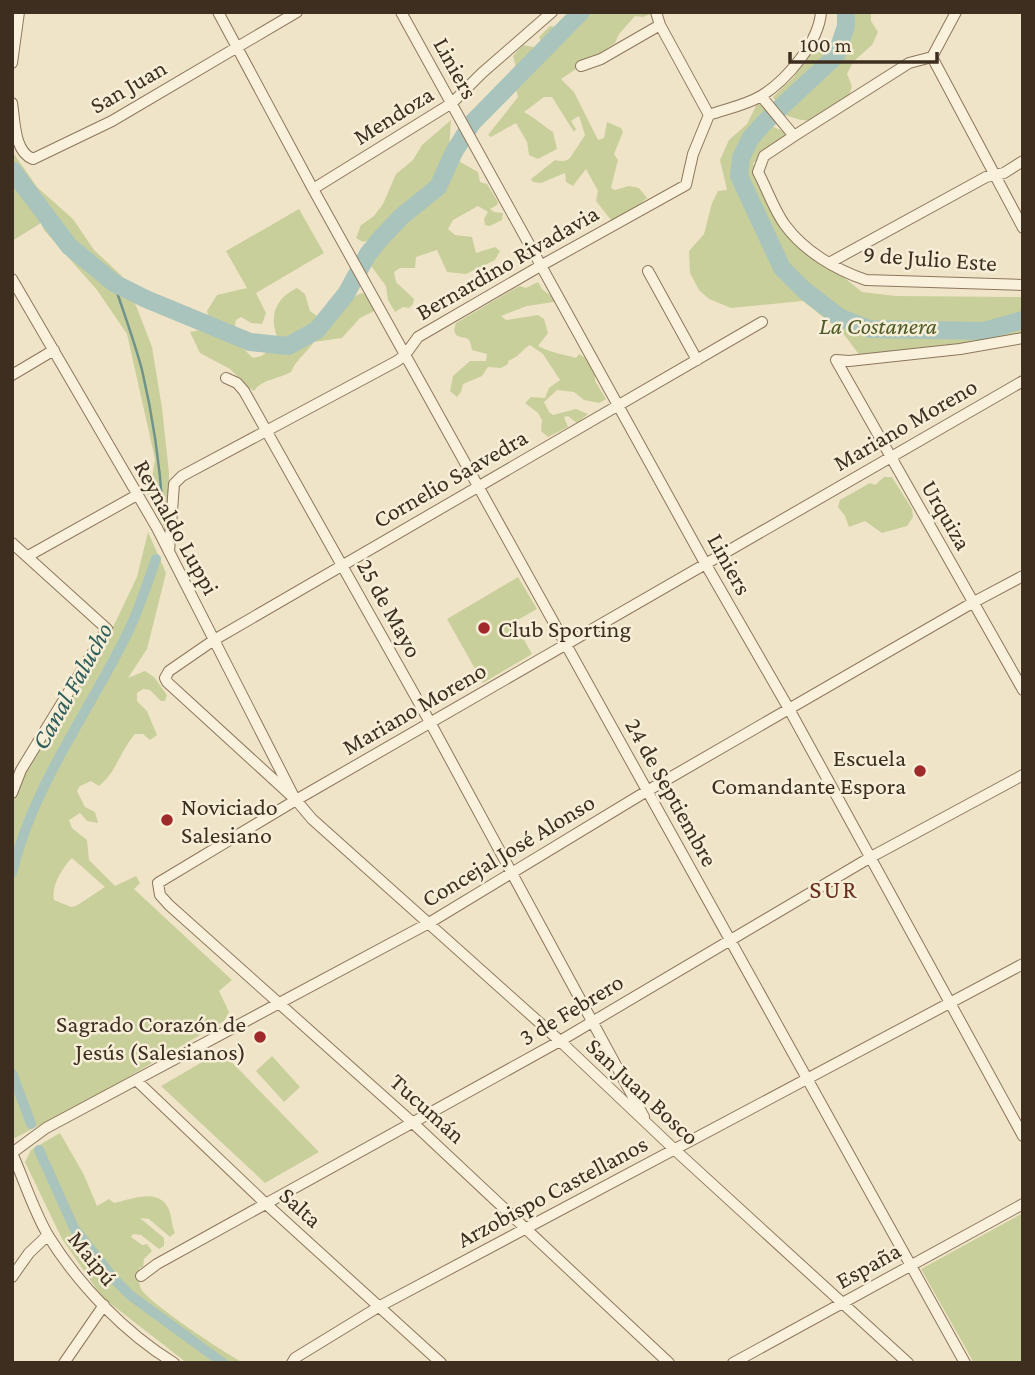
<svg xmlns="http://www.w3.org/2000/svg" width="1035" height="1375" viewBox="0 0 1035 1375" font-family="'Crimson Pro',serif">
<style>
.green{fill:#c9cf9b;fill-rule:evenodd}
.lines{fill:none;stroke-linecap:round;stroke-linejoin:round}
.stream{stroke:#6f938a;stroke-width:2.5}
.canal{stroke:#a9c4bc;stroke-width:10}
.river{stroke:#a9c4bc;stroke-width:18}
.minor-casing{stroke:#8d765c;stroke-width:12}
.minor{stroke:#faf1dc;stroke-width:10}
.poi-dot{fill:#9e2a2b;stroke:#f7eed8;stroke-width:2.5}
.labels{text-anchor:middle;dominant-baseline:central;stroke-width:5;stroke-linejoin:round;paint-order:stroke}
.street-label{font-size:24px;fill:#3d2e20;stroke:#f7eed8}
.park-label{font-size:24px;font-style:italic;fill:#4d5a26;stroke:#f7eed8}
.poi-label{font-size:24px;fill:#3d2e20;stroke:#f7eed8;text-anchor:start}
.water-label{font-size:26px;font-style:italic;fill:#2f5d5a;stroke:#f7eed8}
.neighbourhood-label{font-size:26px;letter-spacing:2px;fill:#6b2e1e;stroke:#f7eed8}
</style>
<rect width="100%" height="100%" fill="#f0e4c8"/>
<path class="green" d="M574 12 653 13 643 17 635 16 619 34 615 43 561 79 574 92 598 140 604 138 607 122 621 128 623 132 614 154 618 160 611 188 615 190 629 186 639 188 647 198 625 216 611 220 596 201 598 191 586 169 573 186 566 182 565 173 541 183 533 182 531 179 555 160C571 164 570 156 578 146 580 142 583 139 585 135L579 116 571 121 576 129 574 132 552 97H544L524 112C535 118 542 125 553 132L557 149 538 159 529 155 527 142 516 123 491 137 488 135 518 97 516 89 519 79 513 56 523 45 539 48 543 46 539 37 550 26 564 28Z
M851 12H871V21L878 32 872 45 853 62 847 74C849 79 853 85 851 90 849 99 825 117 817 119 805 123 793 118 783 114L773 97 793 78 818 44 845 41 849 34Z
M761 96 776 113 765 123 794 136 753 163 767 205 773 209 785 230 862 292 896 296 1023 297V333L941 353 896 350 863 360 843 333 803 301 731 308 709 299 699 290 690 273 689 251 704 234 712 203 718 191 727 190 720 160 729 140 747 124Z
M451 120 449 149 457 160 478 172 480 182 487 184 498 202 497 205 490 209 494 212 503 213 502 220 490 226 485 225 484 219 488 212 478 206 453 220 448 229 455 235 472 237 476 253 495 247 500 251 495 260 466 274 447 272 437 250 416 257 415 268H400L394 272 396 282 414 299 413 304 409 308 403 307 395 312 388 300 386 286 371 266 377 252 369 240 363 242 356 238 361 225 374 216 383 204 396 174 413 160 422 145Z
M12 151 37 187 73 219 94 250 122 276 137 308 152 347 162 408 169 473 168 535 146 491 151 485 155 459 127 334 97 290 44 230 41 223 12 241Z
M299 209 324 253 256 293 266 313 262 324 251 323 241 317 236 320C232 337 242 347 253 358L261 356 280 343C268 320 273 299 297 288L305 294 310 311 327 323C341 316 348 295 363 293L370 297 376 310 360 318 342 338 314 342C306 353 296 360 291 372 279 379 262 379 254 391L249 388 230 369 200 353 190 332 200 330 209 319 207 311 217 295 247 288 226 251Z
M538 282 542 289 554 298V302L527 306 501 316 506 320 538 315 544 319 548 333 538 346C551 353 563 354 576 358L579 354C589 359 596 370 595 381L606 399 599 403 584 400 574 392 557 390 544 402 549 412 553 415 576 409 588 414 577 423 568 416 564 417 568 427 548 437 541 431 542 420 538 413 525 403 531 397 545 398 549 388 560 380 543 354 530 345C521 350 522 355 508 361V364L501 368 488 367 482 376 463 384 461 392 457 397 450 391 453 376 470 361H486L487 354 472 350C469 333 467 341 456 335L454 330 456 323 514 289 520 286 526 288Z
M884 477H892L912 509 913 517 907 526 882 533 865 521 849 527 845 516 838 507 840 500 870 483 875 485Z
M148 532 166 573 147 649 128 678 145 671 154 677 167 695 165 701H161L150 690 143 689 137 693V701L147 711 157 735 150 740 143 734H135C120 751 116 773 99 786L91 781 80 786 77 791 85 807 95 812 98 823 87 821 80 813 69 820 72 828 87 840 89 860 115 886 136 876 140 883 134 889 232 980 219 991 229 1012 224 1021 106 1090 15 1138 12 1135V805L31 758 101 649 115 623 137 577ZM72 858 105 887 76 906 71 907 54 900C51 886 62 868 72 858Z
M518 577 537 609 514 622 532 654 483 683 447 619Z
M221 1051 319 1152 265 1183 161 1086Z
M272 1056 300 1087 284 1102 256 1071Z
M60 1133 84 1175 97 1206 109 1199 114 1203C129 1200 156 1188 167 1206 172 1213 171 1225 175 1233L170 1237 149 1219 140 1218 164 1238V1246L159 1249 141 1235 133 1234 131 1237 142 1245 147 1244 152 1251 144 1259 143 1267 139 1268C139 1275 138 1283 141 1289 149 1303 226 1354 244 1363H187L102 1297 62 1239 25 1162 31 1150Z
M1023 1213V1363H974L921 1269Z"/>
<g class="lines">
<path class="stream" d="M114 283C123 311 134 340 142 370 153 417 160 465 163 513"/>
<path class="canal" d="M12 873C33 785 88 714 127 634 139 610 147 584 156 559
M12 1073 31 1124
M39 1150 74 1228 115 1280 130 1295 223 1363"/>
<path class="river" d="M846 12V26L836 56 764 123 750 139 741 158 739 176 782 268 804 290 839 317 869 329 984 331 1023 320
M12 170 69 246 114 283 146 299 250 342 288 346 317 330 346 294 368 254 381 238 402 216 438 187 454 152 472 123 581 12"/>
<g class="minor-casing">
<path id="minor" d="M218 12 313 189 965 1363
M401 12 705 563 789 709 1023 1136
M656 12 660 25 709 115
M956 12 932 57 909 63 794 136 764 156 758 172C767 189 774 210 785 225 804 251 836 270 866 280L1023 285
M932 57 1023 228
M12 63 19 12
M581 66 601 59 660 25
M761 96 794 136
M12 103C15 121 14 152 33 159L112 121 297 12
M313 189 452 103 482 73 552 12
M829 263 986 177 1004 173 1023 161
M648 271 697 360
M12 279 157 528 293 795
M762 322 214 640 169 671 165 678 167 682 296 800 312 819 560 1041 675 1150 908 1363
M836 360 1023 690
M836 360 849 361 960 349 1023 338
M12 375 54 350
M226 378 237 383 244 391 431 724 644 1117
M12 543 107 629 21 770 12 793
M169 552 174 484 182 476 397 361 405 355 418 337 542 265 686 185 693 154 709 115C726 109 746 105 761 96 787 80 819 42 821 12
M28 556 137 495
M136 1080 265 1203 441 1363
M141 1276 157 1264 560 1041 871 857 1023 775
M12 1277 29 1253 48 1235
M64 1363 104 1305
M174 1363C125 1333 79 1285 49 1237 34 1212 24 1180 12 1153L46 1128 429 923 647 791 974 602 1023 576
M292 1363 295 1358 380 1306 1023 964
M669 1363 413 1123 169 905 160 895 158 883 296 800 1023 381
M733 1363 1023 1204"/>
</g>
<use href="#minor" class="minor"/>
</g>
<g class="poi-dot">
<circle cx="484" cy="628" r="7"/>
<circle cx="920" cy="771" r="7"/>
<circle cx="167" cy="820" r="7"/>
<circle cx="260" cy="1037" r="7"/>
</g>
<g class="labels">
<g class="street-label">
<text transform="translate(456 68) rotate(61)">Liniers</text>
<text transform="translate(128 86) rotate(-30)">San Juan</text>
<text transform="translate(393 115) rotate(-32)">Mendoza</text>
<text transform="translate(930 258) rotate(4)">9 de Julio Este</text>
<text transform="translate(507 262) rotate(-30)">Bernardino Rivadavia</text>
<text transform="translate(905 424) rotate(-30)">Mariano Moreno</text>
<text transform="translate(450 478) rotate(-30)">Cornelio Saavedra</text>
<text transform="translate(947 515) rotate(60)">Urquiza</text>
<text transform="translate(177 527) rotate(61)">Reynaldo Luppi</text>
<text transform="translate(730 564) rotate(61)">Liniers</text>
<text transform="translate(390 608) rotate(61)">25 de Mayo</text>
<text transform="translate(414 708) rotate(-30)">Mariano Moreno</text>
<text transform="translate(672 792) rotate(61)">24 de Septiembre</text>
<text transform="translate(508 850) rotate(-31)">Concejal José Alonso</text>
<text transform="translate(571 1009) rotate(-31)">3 de Febrero</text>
<text transform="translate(643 1091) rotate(43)">San Juan Bosco</text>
<text transform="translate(428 1108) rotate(42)">Tucumán</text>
<text transform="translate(552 1191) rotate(-28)">Arzobispo Castellanos</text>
<text transform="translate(301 1207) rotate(42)">Salta</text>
<text transform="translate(93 1258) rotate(51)">Maipú</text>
<text transform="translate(868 1265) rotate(-29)">España</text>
</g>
<g class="park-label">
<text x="878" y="325">La Costanera</text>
</g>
<g class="poi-label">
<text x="498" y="628">Club Sporting</text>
<text x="906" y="757" text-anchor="end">Escuela<tspan x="906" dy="28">Comandante Espora</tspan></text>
<text x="181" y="806">Noviciado<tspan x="181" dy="28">Salesiano</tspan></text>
<text x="246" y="1023" text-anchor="end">Sagrado Corazón de<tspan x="246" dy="28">Jesús (Salesianos)</tspan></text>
</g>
<g class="water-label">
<text transform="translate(72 686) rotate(-61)">Canal Falucho</text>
</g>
<g class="neighbourhood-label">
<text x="834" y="889">SUR</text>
</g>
</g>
<rect width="1035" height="1375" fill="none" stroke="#3d2e20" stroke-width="28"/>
<path d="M790 52v10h147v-10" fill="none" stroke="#3d2e20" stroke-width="3.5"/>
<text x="800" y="52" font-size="21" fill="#3d2e20" stroke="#f7eed8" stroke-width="5" paint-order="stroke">100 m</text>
</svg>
